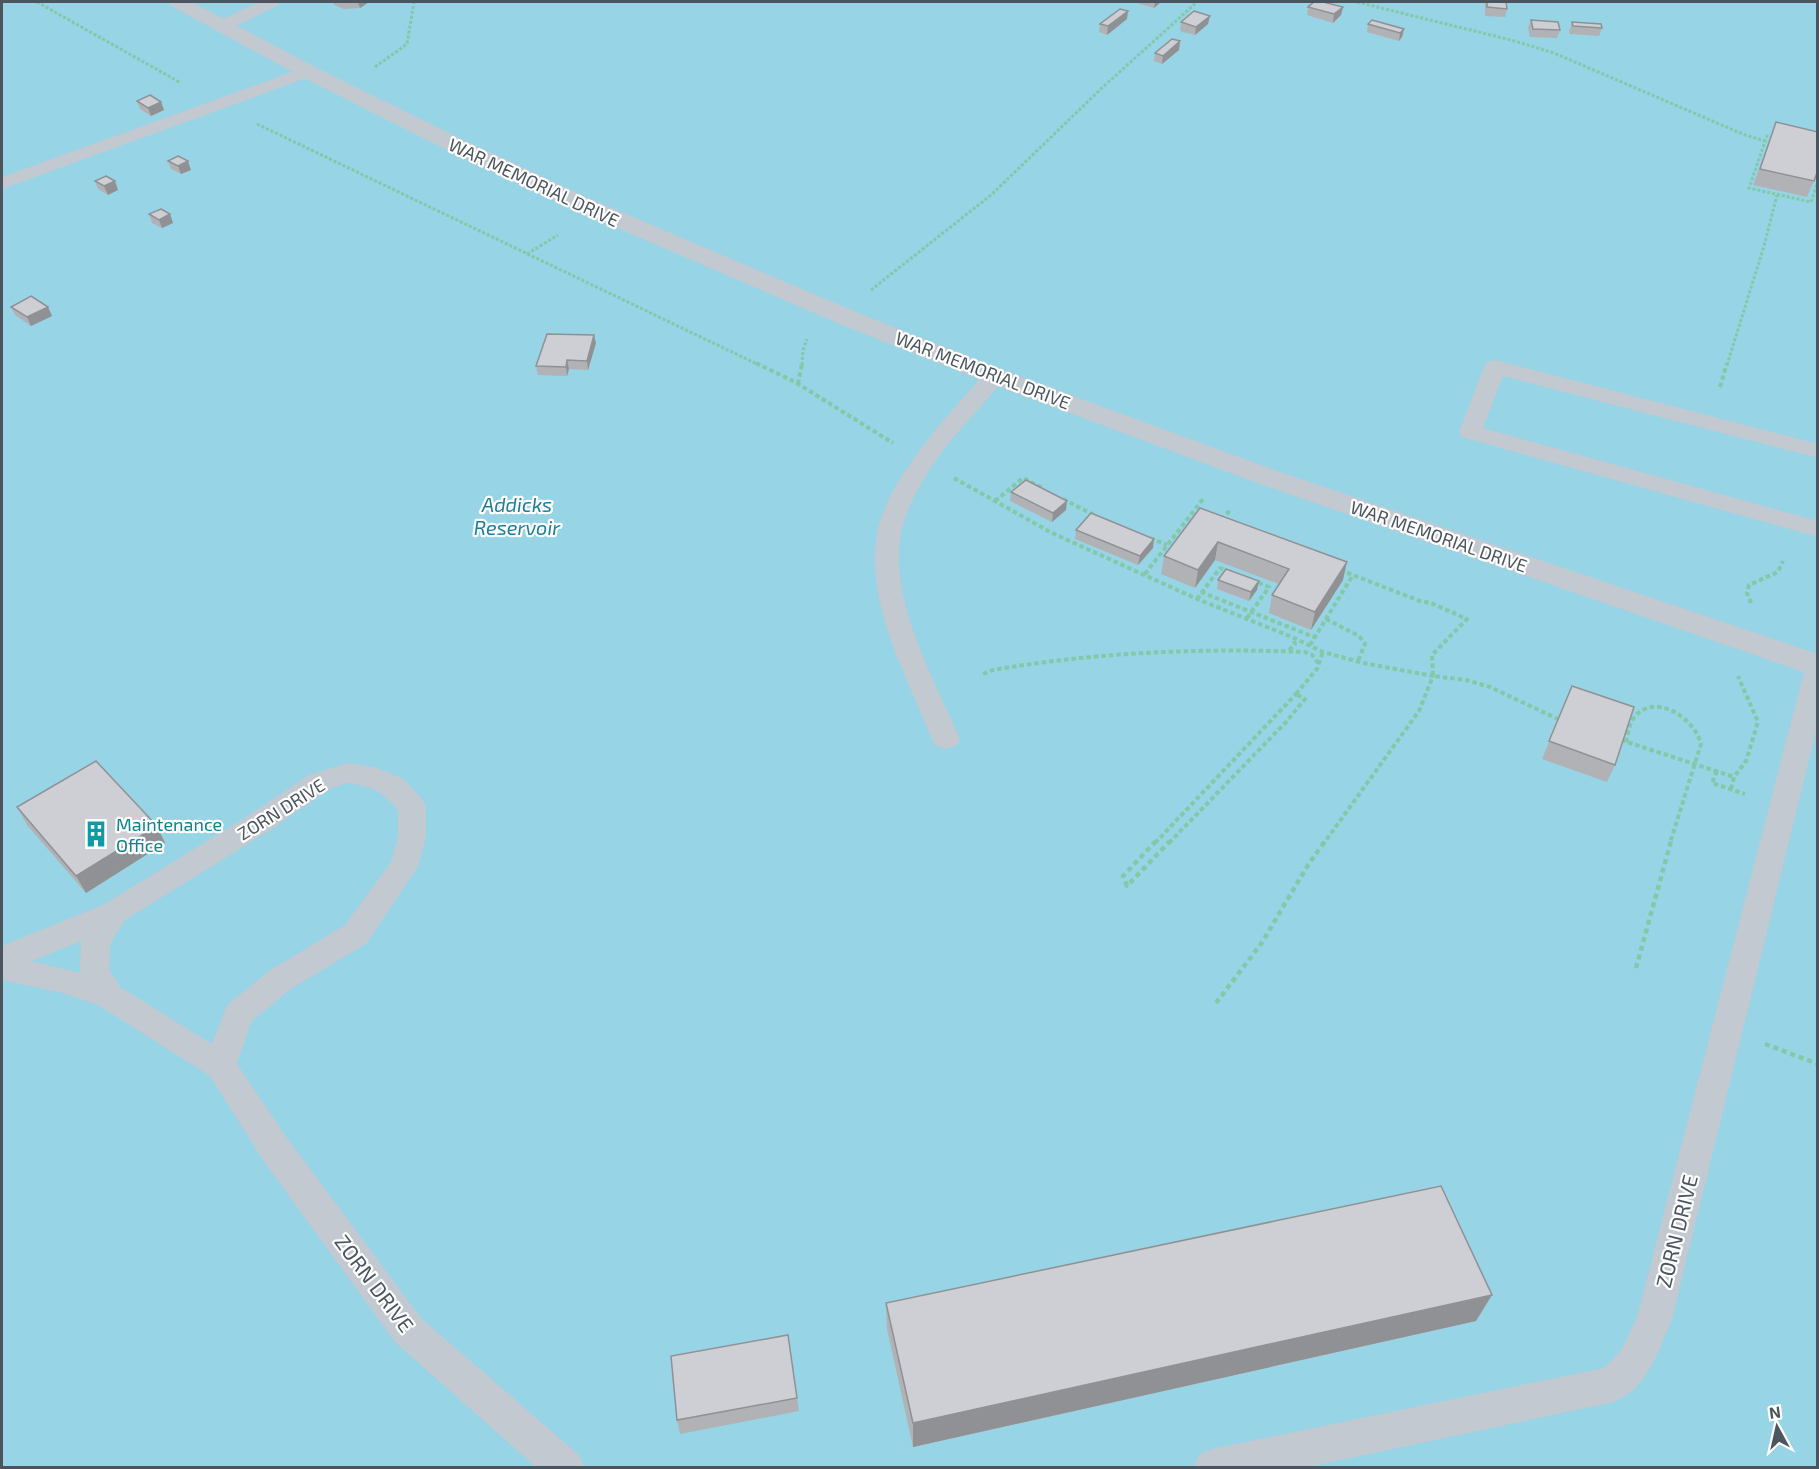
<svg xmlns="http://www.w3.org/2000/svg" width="1819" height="1469" viewBox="0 0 1819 1469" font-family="'Exo 2',sans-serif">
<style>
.water{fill:#97d4e6}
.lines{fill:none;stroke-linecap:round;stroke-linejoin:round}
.path-far2{stroke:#81c9a7;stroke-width:3;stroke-dasharray:3 2;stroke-linecap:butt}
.path-far1{stroke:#81c9a7;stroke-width:4;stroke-dasharray:4.5 3;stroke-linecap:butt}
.path{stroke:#81c9a7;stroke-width:4.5;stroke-dasharray:5 4;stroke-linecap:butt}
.lane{fill:#c2c9d0;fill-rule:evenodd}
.street{fill:#c2c9d0;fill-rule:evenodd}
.wall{fill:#b0b2b6}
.shaded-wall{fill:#909194}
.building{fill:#cdcfd4;stroke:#909194;stroke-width:1.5}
.labels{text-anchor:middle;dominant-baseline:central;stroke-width:4.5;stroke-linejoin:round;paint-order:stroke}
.street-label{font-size:18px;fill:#4c555f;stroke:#fff}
.culture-label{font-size:18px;fill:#0d838f;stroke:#fff;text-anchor:start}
.water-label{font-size:20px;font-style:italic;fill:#197e9d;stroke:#fff}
.near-street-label{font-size:21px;fill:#4c555f;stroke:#fff}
</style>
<rect width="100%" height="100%" fill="#f5f3f3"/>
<path class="water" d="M2 2H1817V1467L2 1468Z"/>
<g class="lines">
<path class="path-far2" d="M37 2 181 83
M1357 2 1511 40 1554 53 1745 135 1765 141
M375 67 407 44 414 2
M257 124 759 365
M1773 138 1767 136 1749 188 1811 202 1818 181
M527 254 558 235
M871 290 991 195 1103 87 1197 2
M802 365 803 350 807 339
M1727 365 1764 246 1777 195"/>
<path class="path-far1" d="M756 363 795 382 893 443
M798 384 802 363
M1720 387 1727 363
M954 478 1052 533 1197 599 1292 637 1323 652 1363 663 1433 676 1419 711 1324 843
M1063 499 1094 515
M995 501 1023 478 1043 488
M1222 520 1230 510
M1150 538 1167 545
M1340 570 1420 601 1431 603 1467 619 1432 655 1433 676 1466 680 1490 687 1562 721
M1145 574 1203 499
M1201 592 1314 637
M1197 599 1220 568 1227 571
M1751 603 1747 593 1749 585 1778 572 1783 561
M1247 618 1269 587 1254 581
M1326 619 1359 636 1365 644 1358 661
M1310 645 1353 575
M1289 650 1295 644 1293 638
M983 674 993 670C1097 652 1200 648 1305 652L1312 655 1319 664
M1296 694 1317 669 1323 652
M1621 740 1734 777
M1626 742C1628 735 1628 726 1633 719 1653 690 1695 718 1701 744L1670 843
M1717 771 1712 783 1745 794
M1731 789 1734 777 1746 761 1758 722 1738 676
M1155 843 1296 694
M1169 843 1286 722 1305 699 1296 694"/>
<path class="path" d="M1156 841 1123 876 1127 886 1170 841
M1636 968 1671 841
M1216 1003 1261 944 1308 865 1325 841
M1765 1044 1818 1064"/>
<path class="lane" d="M259 2H279L277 6 228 30H216L214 26 216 22Z
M306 67 312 68 315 72 312 76 2 189V177Z
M1495 360 1818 444V458L1503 376 1483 428 1818 521V537L1462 437 1459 432 1484 367 1487 362Z
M995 368 1003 370 1006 375C986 404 959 428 939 456 922 480 904 510 900 539 891 604 935 681 960 739L956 746 946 749 936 746 932 739C908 680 867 605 876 540 880 506 903 473 922 447 942 420 966 396 987 370Z
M1818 659V723L1672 1319C1658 1351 1648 1388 1614 1402L1303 1468H1193L1199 1455 1212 1449 1604 1368 1622 1349 1637 1317 1805 668 1809 661Z
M347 763 374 767 404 779 422 799 426 807V838L418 866 367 943 291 989 251 1022 237 1064 287 1138 421 1318 579 1455 585 1468H537L395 1342 263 1160 210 1076 98 1005 63 993 2 980V946L105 904 249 815 309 775ZM347 783C373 787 381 790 398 810V838L391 862 345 925 269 971 227 1005 212 1044 120 987 109 969 111 942 125 920 269 831 329 789ZM81 941 80 973 31 961Z"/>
<path class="street" d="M168 2H192L317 68 451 134 586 197 861 314 1000 369 1280 472 1818 654V677L1260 484 981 380 842 325 569 207 435 144 302 77 171 6Z"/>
</g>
<path class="wall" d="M333 2H369L360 8 344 9 334 5Z
M1137 2H1161L1154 8 1137 3Z
M1485 2H1506L1507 9 1505 17 1485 16Z
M1308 7H1343L1341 15 1333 23 1307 15Z
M1127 19 1107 35 1099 32 1100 24Z
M1531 20 1560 30 1557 38 1530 37 1528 28Z
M1181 22 1208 24 1195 35 1180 31Z
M1572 22 1602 28 1599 36 1570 34 1569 31Z
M1368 24 1404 29 1402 37 1399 41 1367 32Z
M1180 41 1179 50 1162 64 1154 61 1155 53Z
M137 101 161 102 164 110 151 116 140 109Z
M1776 122 1814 181 1807 197 1753 185Z
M168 161 191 170 181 174 171 169Z
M95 181H115L118 190 108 195 98 189Z
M149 214H170L173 223 162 228 152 223Z
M11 307H48L52 316 31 326 15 315Z
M596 343 588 370 569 369 567 376 538 375 536 366Z
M1011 492 1066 510 1052 522 1010 501Z
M1200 508 1343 580 1311 630 1269 613 1272 595 1279 584 1215 560 1195 588 1161 574 1164 556Z
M1076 530 1153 548 1138 565 1075 539Z
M1218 580 1257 590 1249 601 1217 589Z
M1572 686 1615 765 1607 782 1542 759Z
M17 807 157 826 165 843 86 893 27 825Z
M886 1303 1476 1321 913 1447 887 1329Z
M788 1335 799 1411 680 1434 677 1420Z"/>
<path class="shaded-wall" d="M358 2H369L360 8Z
M1155 2H1161L1154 8Z
M1343 7 1341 15 1333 23 1334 14Z
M1128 11 1127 19 1107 35 1108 26Z
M1210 16 1208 24 1195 35 1196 27Z
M1404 29 1402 37 1399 41 1400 33Z
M1180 41 1179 50 1162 64 1163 56Z
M161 102 164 110 151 116 148 108Z
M188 161 191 170 181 174 178 166Z
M115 181 118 190 108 195 104 186Z
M170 214 173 223 162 228 159 220Z
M48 307 52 316 31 326 27 317Z
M594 335 596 343 588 370 587 361Z
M567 360 569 369 567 376 566 367Z
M1067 501 1066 510 1052 522 1053 513Z
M1154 539 1153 548 1138 565 1140 556Z
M1218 542 1215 560 1195 588 1198 570Z
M1347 562 1343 580 1311 630 1315 612Z
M1259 581 1257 590 1249 601 1251 592Z
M157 826 165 843 86 893 76 876Z
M1492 1295 1476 1321 913 1447V1423Z"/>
<path class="building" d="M1314 2H1323L1343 7 1334 14 1308 7Z
M1487 2H1506L1507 9 1487 7Z
M1120 9 1128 11 1108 26 1100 24Z
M1194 11 1210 16 1196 27 1181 22Z
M1372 20 1404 29 1400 33 1368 24Z
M1531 20 1558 22 1560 30 1533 29Z
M1572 22 1601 24 1602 28 1573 26Z
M1172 39 1180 41 1163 56 1155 53Z
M150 95 161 102 148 108 137 101Z
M1776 122 1818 132V170L1814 181 1760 169Z
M178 156 188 161 178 166 168 161Z
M106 176 115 181 104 186 95 181Z
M161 209 170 214 159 220 149 214Z
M31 296 48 307 27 317 11 307Z
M547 334 594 335 587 361 567 360 566 367 536 366Z
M1026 480 1067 501 1053 513 1011 492Z
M1200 508 1347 562 1315 612 1272 595 1289 569 1218 542 1198 570 1164 556Z
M1091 513 1154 539 1140 556 1076 530Z
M1226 569 1259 581 1251 592 1218 580Z
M1572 686 1634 707 1615 765 1549 741Z
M96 761 157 826 76 876 17 807Z
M1441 1186 1492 1295 913 1423 886 1303Z
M788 1335 797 1398 677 1420 671 1356Z"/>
<defs>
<g id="building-bare" transform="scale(2.07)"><path d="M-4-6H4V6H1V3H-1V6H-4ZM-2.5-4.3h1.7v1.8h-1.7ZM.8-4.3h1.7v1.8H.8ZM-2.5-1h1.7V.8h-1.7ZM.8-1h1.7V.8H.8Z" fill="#0f9aa8" stroke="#fff" stroke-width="2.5" paint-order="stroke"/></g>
</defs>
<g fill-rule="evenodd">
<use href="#building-bare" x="96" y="834"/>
</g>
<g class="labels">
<g class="street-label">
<text transform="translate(534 182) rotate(25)">WAR MEMORIAL DRIVE</text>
<text transform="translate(983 370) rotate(21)">WAR MEMORIAL DRIVE</text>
<text transform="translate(1439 536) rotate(19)">WAR MEMORIAL DRIVE</text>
<text transform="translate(281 809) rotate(-32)">ZORN DRIVE</text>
</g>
<g class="culture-label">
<text x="116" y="824">Maintenance<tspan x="116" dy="21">Office</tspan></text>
</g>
<g class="water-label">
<text x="517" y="504">Addicks<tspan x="517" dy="23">Reservoir</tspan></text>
</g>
<g class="near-street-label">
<text transform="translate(1676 1231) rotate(-76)">ZORN DRIVE</text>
<text transform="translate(375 1283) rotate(53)">ZORN DRIVE</text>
</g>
</g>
<rect width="1819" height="1469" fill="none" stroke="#4c555f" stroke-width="6"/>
<g transform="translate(1777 1427) rotate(352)" stroke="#ffffff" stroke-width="4.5" paint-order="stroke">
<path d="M0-4.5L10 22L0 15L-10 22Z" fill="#4c555f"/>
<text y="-9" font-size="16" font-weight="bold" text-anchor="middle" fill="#4c555f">N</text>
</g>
</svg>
